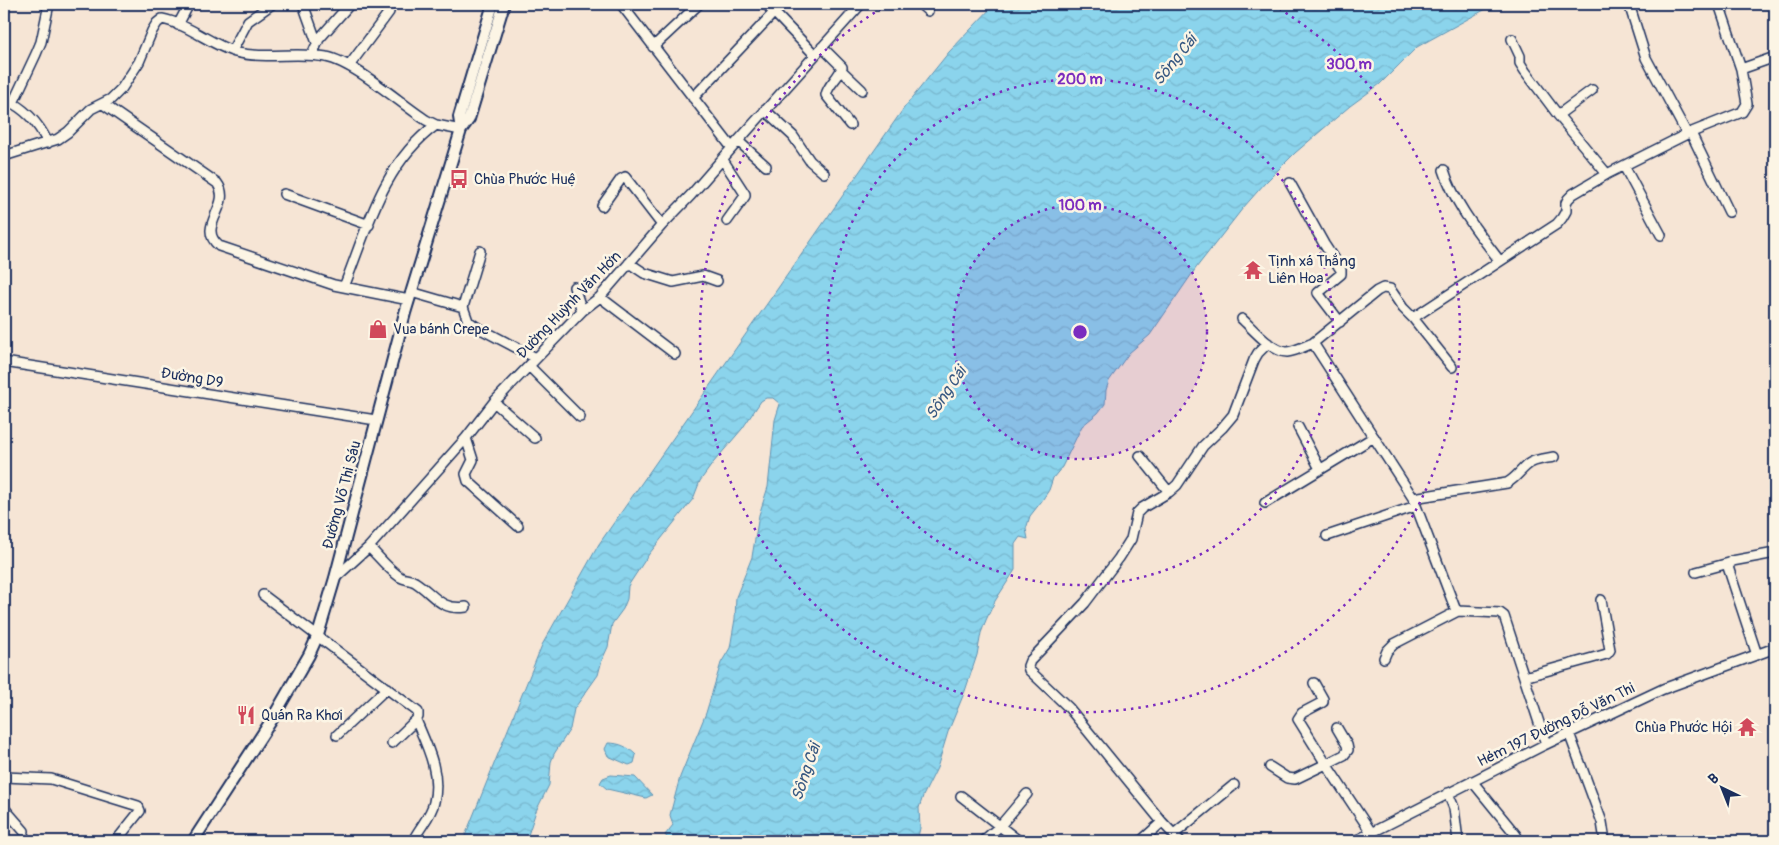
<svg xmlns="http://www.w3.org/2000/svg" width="1779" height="845" viewBox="0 0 1779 845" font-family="Pangolin,sans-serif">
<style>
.water{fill:url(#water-waves);stroke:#5e92b3}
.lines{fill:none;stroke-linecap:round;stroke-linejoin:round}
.minor-casing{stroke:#1b2f5e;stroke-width:12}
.major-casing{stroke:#1b2f5e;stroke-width:14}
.minor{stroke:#fcf5e5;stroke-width:9}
.major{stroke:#fcf5e5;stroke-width:10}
.ring{fill:none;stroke:#7b2cbf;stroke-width:2.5;stroke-dasharray:2.5 5}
.labels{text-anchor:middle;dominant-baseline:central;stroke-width:5;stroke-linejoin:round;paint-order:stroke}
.poi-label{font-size:15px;fill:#1b2f5e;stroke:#fcf5e5;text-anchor:start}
.street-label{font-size:15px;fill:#1b2f5e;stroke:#fcf5e5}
.water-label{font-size:16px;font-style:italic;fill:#375882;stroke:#fcf5e5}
.centre{fill:#7b2cbf;stroke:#fcf5e5;stroke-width:2.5}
.ring-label{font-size:15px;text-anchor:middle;font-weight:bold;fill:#7b2cbf;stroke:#fcf5e5;stroke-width:5;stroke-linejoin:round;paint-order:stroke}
</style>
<defs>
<pattern id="water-waves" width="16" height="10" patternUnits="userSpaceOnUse" patternTransform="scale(1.25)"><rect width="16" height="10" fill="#8bd4ec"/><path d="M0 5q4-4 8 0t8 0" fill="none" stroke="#77b6cd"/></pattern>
</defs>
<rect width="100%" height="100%" fill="#f6e5d5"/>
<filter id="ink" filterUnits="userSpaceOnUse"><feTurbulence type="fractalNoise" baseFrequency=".02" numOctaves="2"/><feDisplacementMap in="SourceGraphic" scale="10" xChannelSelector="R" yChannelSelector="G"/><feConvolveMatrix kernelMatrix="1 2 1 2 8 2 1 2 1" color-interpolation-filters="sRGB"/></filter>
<g filter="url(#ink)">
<path class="water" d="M995 4H1495L1417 47 1380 84 1350 106 1295 153 1265 183 1243 208 1196 268 1150 335 1129 353 1109 381 1106 390 1105 404 1098 413 1082 426 1062 467 1053 478 1049 490 1041 502 1030 516 1026 529 1028 539 1020 537 1015 544V570L995 601 986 620 981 633 977 655 965 691 948 732 937 768 923 796 919 808 920 828 917 841H670L665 835 673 825 670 815 680 777 706 713 721 663 730 648 735 619 736 597 752 557 759 515 768 487 775 420 780 404 773 398H766L761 401 742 429 713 463 700 481 693 499 649 554 628 586 627 599 623 609 612 624 608 647 602 660 598 675 574 709 570 729 554 754 551 762 549 785 536 811 526 841H463L542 645 599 544 904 108 949 52Z
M608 743C620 743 628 747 636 755L634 763 629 765 608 756 605 749Z
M611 775 635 777 652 795 646 798 607 789 600 783 603 778Z"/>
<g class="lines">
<g class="minor-casing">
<path id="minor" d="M303 4 317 43
M621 4 732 148
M766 4 815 55
M920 4 928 11
M1629 4 1646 58 1687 134
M1719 4 1741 69
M178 25 189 4
M1512 39 1520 56V63L1525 71 1558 115 1607 174
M653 47 699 4
M822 47 842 67C839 78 828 84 826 95L850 125
M232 51 248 21 272 4
M312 55 319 39 350 4
M349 66 389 12
M841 70 862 90
M693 98 782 4
M4 99C25 108 38 122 48 143
M13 103 36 54 41 42 49 4
M103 104 217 183C234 205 195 226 219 246L334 285 409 300
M765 110 793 136 810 161 824 173
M1558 115 1592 90
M1691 133 1729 212
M738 141 766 166
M4 156 58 139 68 132 91 109 111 99 122 88 139 62 152 31 157 23 162 19C188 24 210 44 235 52 265 60 297 51 326 57 354 62 400 103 426 120L436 125 461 130
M723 160 745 194V196L727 221
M1624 166 1661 235
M1444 170C1455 205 1478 232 1499 260
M1290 183 1324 244 1341 270V274L1318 293 1340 322
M284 194 369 225
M602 206 621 179 625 177 662 225
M629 263 644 273 673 282 703 276 717 281
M344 287C367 229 383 163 436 125
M574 287 582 311
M411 292 463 307 468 321 475 326 536 358
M600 297 675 354
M463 307 480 251
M1413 318 1452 367
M1242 319C1252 328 1272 352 1287 352 1296 351 1305 346 1313 343L1413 498 1455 608 1458 611 1500 613 1504 616 1546 744
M1313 343 1377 291 1383 288 1390 289 1403 308 1413 318 1557 224 1562 218 1566 211V203L1568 199 1573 194 1607 174 1687 134 1742 112 1747 104 1741 69 1775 57
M4 362 376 420
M529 366 580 417
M494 402 535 438
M1298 427 1320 469
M466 438 473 460 466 474 468 481 518 526
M1140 456 1169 492
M1413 498 1507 483C1516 478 1519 472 1526 466 1533 459 1544 459 1554 457
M1265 503 1374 437
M1327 536 1416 506
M369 547C379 557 388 569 400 577 405 580 410 579 415 582 434 594 440 611 466 607
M1696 572 1729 563
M335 578 369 547 466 438 494 402 582 311 600 297 662 225 691 195 738 141 861 4
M263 595 418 712V717L416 720 392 743
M1757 655 1728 567 1732 561 1775 553
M1384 658 1387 651 1394 644 1458 611
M1524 677 1607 654 1610 650 1601 600
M1314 683 1323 699V702L1302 713 1298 719 1326 764 1344 755 1348 750 1347 745 1337 728
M1569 733 1602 822 1605 841
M337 735 387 688
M1270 767 1287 778 1295 779 1326 764 1371 832
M4 777 51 779 138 806 140 811 116 841
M1472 781 1516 835 1519 841
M1448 793 1454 808 1458 841
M961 796 1019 841
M4 808 24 831
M1174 834 1234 785
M415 841V837C421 826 432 814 434 802 441 773 427 746 416 720
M983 841 1000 826 1027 794
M1141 841 1162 822
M1180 841 1162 822 1069 708 1029 670 1028 666 1030 661 1085 603 1119 558 1131 539 1137 513 1142 508 1169 492 1177 485 1203 446 1222 428 1233 415 1254 360 1258 353 1268 343
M1355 841 1542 746 1663 689 1775 648"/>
</g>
<g class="major-casing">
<path id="major" d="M461 130 459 117 493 4
M193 841 271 721 309 655 318 635 335 578 405 313 461 130 469 119 504 4"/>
</g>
<use href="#minor" class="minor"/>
<use href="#major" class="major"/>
</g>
</g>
<circle cx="1080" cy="332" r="127" fill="#7b2cbf" fill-opacity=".12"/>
<g class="ring">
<circle cx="1080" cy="332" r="127"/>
<circle cx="1080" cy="332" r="253"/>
<path d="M1273 5A380 380 0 1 1 887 5"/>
</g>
<defs>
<g id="bus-bare" transform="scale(1.5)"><path d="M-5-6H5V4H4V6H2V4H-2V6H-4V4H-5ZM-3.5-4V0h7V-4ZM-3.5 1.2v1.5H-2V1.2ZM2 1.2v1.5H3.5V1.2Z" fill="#d1495b" stroke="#fcf5e5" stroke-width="2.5" paint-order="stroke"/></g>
<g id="temple-bare" transform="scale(1.5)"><path d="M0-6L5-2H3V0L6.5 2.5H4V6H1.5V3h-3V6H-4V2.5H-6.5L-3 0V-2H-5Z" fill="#d1495b" stroke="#fcf5e5" stroke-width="2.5" paint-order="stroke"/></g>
<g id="shop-bare" transform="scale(1.5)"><path d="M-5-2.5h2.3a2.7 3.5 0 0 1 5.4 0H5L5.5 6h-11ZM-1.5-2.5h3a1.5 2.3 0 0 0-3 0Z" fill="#d1495b" stroke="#fcf5e5" stroke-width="2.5" paint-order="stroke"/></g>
<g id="restaurant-bare" transform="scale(1.5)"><path d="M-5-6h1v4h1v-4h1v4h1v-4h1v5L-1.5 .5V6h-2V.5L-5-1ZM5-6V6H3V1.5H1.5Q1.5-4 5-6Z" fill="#d1495b" stroke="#fcf5e5" stroke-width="2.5" paint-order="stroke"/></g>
</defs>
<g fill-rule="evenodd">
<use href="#bus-bare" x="459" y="179"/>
<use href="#temple-bare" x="1253" y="270"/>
<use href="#shop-bare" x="378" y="329"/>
<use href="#restaurant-bare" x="246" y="715"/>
<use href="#temple-bare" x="1747" y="727"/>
</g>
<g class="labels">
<g class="poi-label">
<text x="474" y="179">Chùa Phước Huệ</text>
<text x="1268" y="261">Tịnh xá Thắng<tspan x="1268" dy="17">Liên Hoa</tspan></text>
<text x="393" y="329">Vua bánh Crepe</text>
<text x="261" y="715">Quán Ra Khơi</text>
<text x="1732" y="727" text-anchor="end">Chùa Phước Hội</text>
</g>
<g class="street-label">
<text transform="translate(569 305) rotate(-46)">Đường Huỳnh Văn Hớn</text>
<text transform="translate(192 378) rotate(9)">Đường D9</text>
<text transform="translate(342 495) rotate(-75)">Đường Võ Thị Sáu</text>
<text transform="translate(1556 725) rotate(-26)">Hẻm 197 Đường Đỗ Văn Thi</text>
</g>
<g class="water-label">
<text transform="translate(1175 60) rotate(-51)">Sông Cái</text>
<text transform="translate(946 393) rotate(-56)">Sông Cái</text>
<text transform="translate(806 772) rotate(-71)">Sông Cái</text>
</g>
</g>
<circle cx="1080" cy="332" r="8" class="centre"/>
<g class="ring-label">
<text x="1349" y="69">300 m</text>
<text x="1080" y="84">200 m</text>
<text x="1080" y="210">100 m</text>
</g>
<rect width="1779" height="845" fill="none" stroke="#fcf5e5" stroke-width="20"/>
<rect x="10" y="10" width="1759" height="825" fill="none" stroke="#1b2f5e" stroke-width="2" filter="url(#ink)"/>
<g transform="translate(1722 788) rotate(317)" stroke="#fcf5e5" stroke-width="4" paint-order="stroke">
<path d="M0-4L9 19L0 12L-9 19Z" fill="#1b2f5e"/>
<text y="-8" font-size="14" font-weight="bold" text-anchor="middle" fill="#1b2f5e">B</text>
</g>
</svg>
